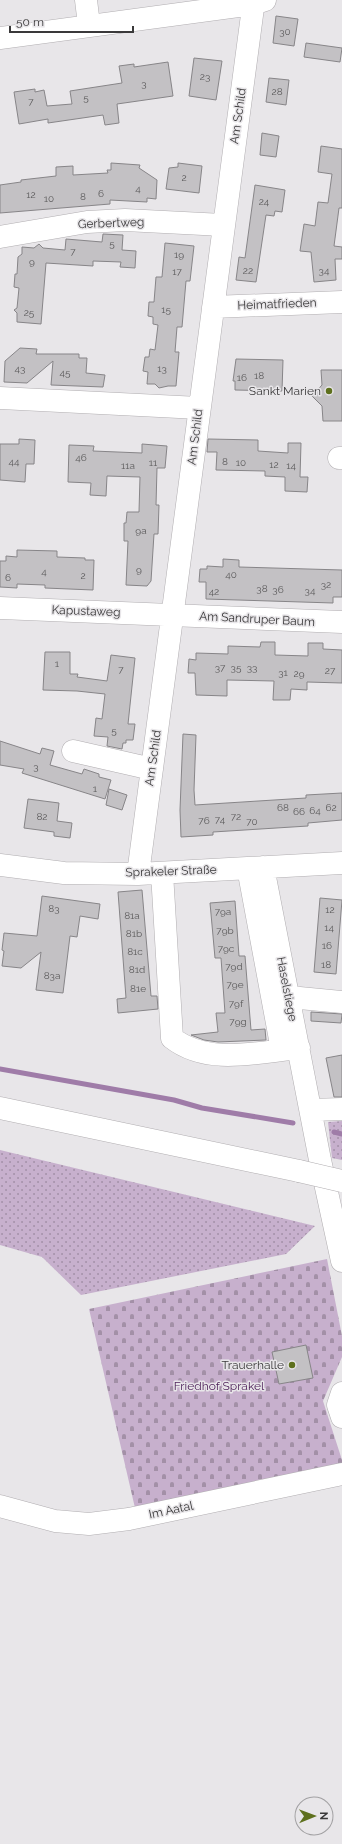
<svg xmlns="http://www.w3.org/2000/svg" width="342" height="1844" viewBox="0 0 342 1844" font-family="Raleway,sans-serif">
<style>
.grass{fill:url(#grass-dots)}
.cemetery{fill:url(#cemetery-stones)}
.lines{fill:none;stroke-linecap:round;stroke-linejoin:round}
.stream{stroke:#9f7ca8;stroke-width:5}
.building{fill:#c3c1c4;stroke:#878588}
.minor-casing{stroke:#b1aeb1;stroke-width:23}
.major-casing{stroke:#b1aeb1;stroke-width:23}
.minor{stroke:#fff;stroke-width:22}
.major{stroke:#fff;stroke-width:22}
.major-bridge-casing{stroke:#b1aeb1;stroke-width:23;stroke-linecap:butt}
.major-bridge{stroke:#fff;stroke-width:22}
.poi-dot{fill:#5e701d;stroke:#e8e6e9;stroke-width:1.5}
.labels{text-anchor:middle;dominant-baseline:central;stroke-width:3;stroke-linejoin:round;paint-order:stroke}
.number-label{font-size:10px;fill:#5c5b5c}
.street-label{font-size:12px;fill:#3a393a;stroke:#e8e6e9}
.poi-label{font-size:12px;fill:#3a393a;stroke:#e8e6e9;text-anchor:end}
.park-label{font-size:12px;fill:#4c1f58;stroke:#e8e6e9}
</style>
<defs>
<pattern id="grass-dots" width="8" height="8" patternUnits="userSpaceOnUse"><rect width="8" height="8" fill="#c7b0cd"/><path d="M2 2h.1M6 6h.1" fill="none" stroke="#a390a7" stroke-width="1.8" stroke-linecap="round"/></pattern>
<pattern id="cemetery-stones" width="16" height="16" patternUnits="userSpaceOnUse"><rect width="16" height="16" fill="#c7b0cd"/><path d="M2 7V4a2 2 0 0 1 4 0v3zM10 15v-3a2 2 0 0 1 4 0v3z" fill="#a390a7"/></pattern>
</defs>
<rect width="100%" height="100%" fill="#e8e6e9"/>
<path class="grass" d="M342 1121V1160L332 1158 328 1122Z
M0 1150 315 1226 286 1254 81 1295 42 1257 0 1245Z"/>
<path class="cemetery" d="M327 1259 342 1336V1357L323 1401 342 1460V1464L135 1508 89 1309Z"/>
<g class="lines">
<path class="stream" d="M0 1069 174 1100 202 1108 293 1123
M334 1132 342 1134"/>
</g>
<path class="building" d="M276 16 298 19 294 46 273 43Z
M306 43 342 48 340 62 304 57Z
M194 58 222 61 216 100 189 96Z
M168 62 173 96 117 104 119 123 105 125 103 115 48 123V119L19 124 14 92 35 89V92L44 90 47 106 72 104 70 91 122 83 119 66 134 64V67Z
M269 78 289 80 286 105 266 102Z
M262 133 279 136 276 157 260 155Z
M321 146 342 149V208H339L334 246 342 247V259H335L336 280 314 282 311 252 300 251 304 224 315 226 318 202 328 203 332 174 318 172Z
M111 163 140 165 139 168 157 180 156 199 147 198V202L110 200V204L0 213V185L21 182V180L56 176V167L73 166V175L108 173 107 170H111Z
M178 163 202 166 199 193 166 189 169 168 178 167Z
M255 185 285 190 282 212 275 211 274 216 266 215 256 282 236 280 239 257 245 258Z
M103 234 123 235 122 250 136 251 135 268 120 267 121 262 93 261V266L46 263 41 324 17 322V313L14 310 17 308 19 288 14 287 15 274H17L18 257 22 254V247L34 248 39 244 43 248 65 250 66 239 102 242Z
M165 243 194 246 190 281H186L182 327H177L175 352H179L176 386H168L159 388 155 384H147L148 372 143 371 145 357H149L150 349 155 350 158 325 153 324V317L148 316 149 302H154L156 277H162Z
M20 348 37 349 36 354H79V358H87L86 373 105 375 103 387 51 385 53 361 27 383 4 382 5 361Z
M236 359 283 360 282 391 235 390V381H233Z
M321 370H342V421H323L322 406 312 396 322 385Z
M19 439 35 440 34 464H26L25 482 0 480V444H19Z
M208 439 258 440V451L288 453V443H301L300 477H308L307 492 285 491V477L265 476V471L216 470 217 452H207Z
M142 444 167 446 165 468H157L156 505H159L158 534H154L151 581 147 586 126 585 128 541H124V523H126L127 512H139L140 477 107 476 106 496 90 495 91 483 68 482 69 445 94 446 93 451 142 453Z
M17 550 57 551V557L85 558V560H94L93 590 45 588V585L17 584V588L0 587V561H6V556L17 557Z
M223 559 239 560V567L342 570V597H333V603L206 599V582H199L200 569H207V566L223 567Z
M261 642H275V655L308 656V643H323V649L342 650V683L307 682V690L291 689 290 700H273L274 681 227 680V696L196 695 195 673H188L189 659 196 660V653L228 654V646L260 647Z
M45 652H70V674H78L77 677 107 681 111 655 135 658 128 724H135L133 740H126V743H123L122 749 107 746 108 737 94 736 96 718 102 719 105 694 77 691 43 690Z
M183 734 196 735 194 790 195 805 306 798V795L342 793V820L308 823V826L213 832V835L181 837 180 810Z
M0 741 40 754 42 748 54 751 50 765 82 774 84 769 99 774V777L111 780 105 799 22 773 24 769 0 765Z
M109 789 127 795 122 810 106 805Z
M28 799 59 803 57 821 72 823 70 838 54 836V832L24 828Z
M142 890 151 996H157L158 1009 118 1013 117 999 126 998 118 892Z
M42 896 100 904 98 919 80 916 77 937 70 936 63 993 36 990 41 952 21 968 2 966 4 951 2 950 4 933 37 936Z
M320 898 342 900 336 974 314 972Z
M235 901 239 956H245L251 1030 265 1029 266 1040 218 1042 204 1040 191 1035 218 1032 216 1013H225L221 958H215L210 903Z
M311 1012 342 1014 341 1023 311 1021Z
M342 1055V1097H334L326 1058Z
M306 1345 313 1378 279 1384 272 1352Z"/>
<g class="lines">
<g class="minor-casing">
<path id="minor" d="M86 0 89 25
M0 38 253 4 265 0
M0 237 87 222 125 220 223 225
M213 307 342 302
M0 398 199 408
M339 458H342
M0 608 342 622
M73 751 152 769
M0 865 64 873 138 874 342 863
M263 867 320 1160 342 1261
M248 868 282 1050
M162 873 172 1038C208 1066 258 1052 299 1048
M138 874 254 0
M289 997 342 1002
M311 1110 342 1109
M342 1393 338 1405 342 1417
M0 1506 55 1521 89 1524 129 1519 342 1474"/>
</g>
<g class="major-casing">
<path id="major" d="M0 1108 299 1171"/>
</g>
<use href="#minor" class="minor"/>
<use href="#major" class="major"/>
<g class="major-bridge-casing">
<path id="major-bridge" d="M299 1171 342 1181"/>
</g>
<use href="#major-bridge" class="major-bridge"/>
</g>
<g class="poi-dot">
<circle cx="329" cy="391" r="4"/>
<circle cx="292" cy="1365" r="4"/>
</g>
<g class="labels">
<g class="number-label">
<text x="285" y="31">30</text>
<text x="205" y="76">23</text>
<text x="144" y="83">3</text>
<text x="277" y="91">28</text>
<text x="86" y="97">5</text>
<text x="31" y="101">7</text>
<text x="184" y="177">2</text>
<text x="138" y="188">4</text>
<text x="101" y="193">6</text>
<text x="31" y="194">12</text>
<text x="83" y="196">8</text>
<text x="49" y="198">10</text>
<text x="264" y="201">24</text>
<text x="112" y="243">5</text>
<text x="73" y="251">7</text>
<text x="179" y="254">19</text>
<text x="32" y="261">9</text>
<text x="248" y="270">22</text>
<text x="324" y="270">34</text>
<text x="177" y="271">17</text>
<text x="166" y="309">15</text>
<text x="29" y="312">25</text>
<text x="20" y="368">43</text>
<text x="162" y="368">13</text>
<text x="65" y="372">45</text>
<text x="259" y="375">18</text>
<text x="242" y="377">16</text>
<text x="81" y="457">46</text>
<text x="14" y="461">44</text>
<text x="225" y="461">8</text>
<text x="153" y="462">11</text>
<text x="241" y="462">10</text>
<text x="274" y="464">12</text>
<text x="128" y="465">11a</text>
<text x="291" y="465">14</text>
<text x="141" y="530">9a</text>
<text x="139" y="569">9</text>
<text x="44" y="571">4</text>
<text x="231" y="574">40</text>
<text x="83" y="575">2</text>
<text x="8" y="577">6</text>
<text x="326" y="584">32</text>
<text x="262" y="588">38</text>
<text x="278" y="589">36</text>
<text x="310" y="590">34</text>
<text x="214" y="591">42</text>
<text x="57" y="663">1</text>
<text x="220" y="667">37</text>
<text x="236" y="667">35</text>
<text x="252" y="667">33</text>
<text x="121" y="669">7</text>
<text x="330" y="670">27</text>
<text x="283" y="672">31</text>
<text x="299" y="673">29</text>
<text x="114" y="730">5</text>
<text x="36" y="766">3</text>
<text x="95" y="788">1</text>
<text x="283" y="807">68</text>
<text x="331" y="807">62</text>
<text x="315" y="810">64</text>
<text x="299" y="811">66</text>
<text x="42" y="816">82</text>
<text x="236" y="816">72</text>
<text x="220" y="819">74</text>
<text x="204" y="820">76</text>
<text x="252" y="821">70</text>
<text x="54" y="908">83</text>
<text x="330" y="909">12</text>
<text x="223" y="911">79a</text>
<text x="132" y="915">81a</text>
<text x="329" y="927">14</text>
<text x="225" y="930">79b</text>
<text x="134" y="933">81b</text>
<text x="327" y="945">16</text>
<text x="226" y="948">79c</text>
<text x="135" y="951">81c</text>
<text x="326" y="964">18</text>
<text x="234" y="966">79d</text>
<text x="137" y="969">81d</text>
<text x="52" y="975">83a</text>
<text x="235" y="984">79e</text>
<text x="138" y="988">81e</text>
<text x="236" y="1003">79f</text>
<text x="238" y="1021">79g</text>
</g>
<g class="street-label">
<text transform="translate(238 116) rotate(-82)">Am Schild</text>
<text transform="translate(111 223) rotate(-2)">Gerbertweg</text>
<text transform="translate(277 304) rotate(-2)">Heimatfrieden</text>
<text transform="translate(195 437) rotate(-83)">Am Schild</text>
<text transform="translate(86 611) rotate(2)">Kapustaweg</text>
<text transform="translate(257 619) rotate(3)">Am Sandruper Baum</text>
<text transform="translate(153 758) rotate(-82)">Am Schild</text>
<text transform="translate(171 871) rotate(-2)">Sprakeler Straße</text>
<text transform="translate(287 989) rotate(79)">Haselstiege</text>
<text transform="translate(171 1510) rotate(-12)">Im Aatal</text>
</g>
<g class="poi-label">
<text x="321" y="391">Sankt Marien</text>
<text x="284" y="1365">Trauerhalle</text>
</g>
<g class="park-label">
<text x="219" y="1386">Friedhof Sprakel</text>
</g>
</g>
<g transform="translate(314 1816) rotate(89)"><circle r="19" fill="#e8e6e9" stroke="#a2a1a3"/>
<path d="M0-3L7 15L0 10L-7 15Z" fill="#5e701d"/>
<text y="-6" font-size="11" font-weight="bold" text-anchor="middle" fill="#3a393a">N</text>
</g>
<path d="M10 26v6h123v-6" fill="none" stroke="#3a393a" stroke-width="2"/>
<text x="16" y="26" font-size="12" fill="#3a393a" stroke="#e8e6e9" stroke-width="3" paint-order="stroke">50 m</text>
</svg>
